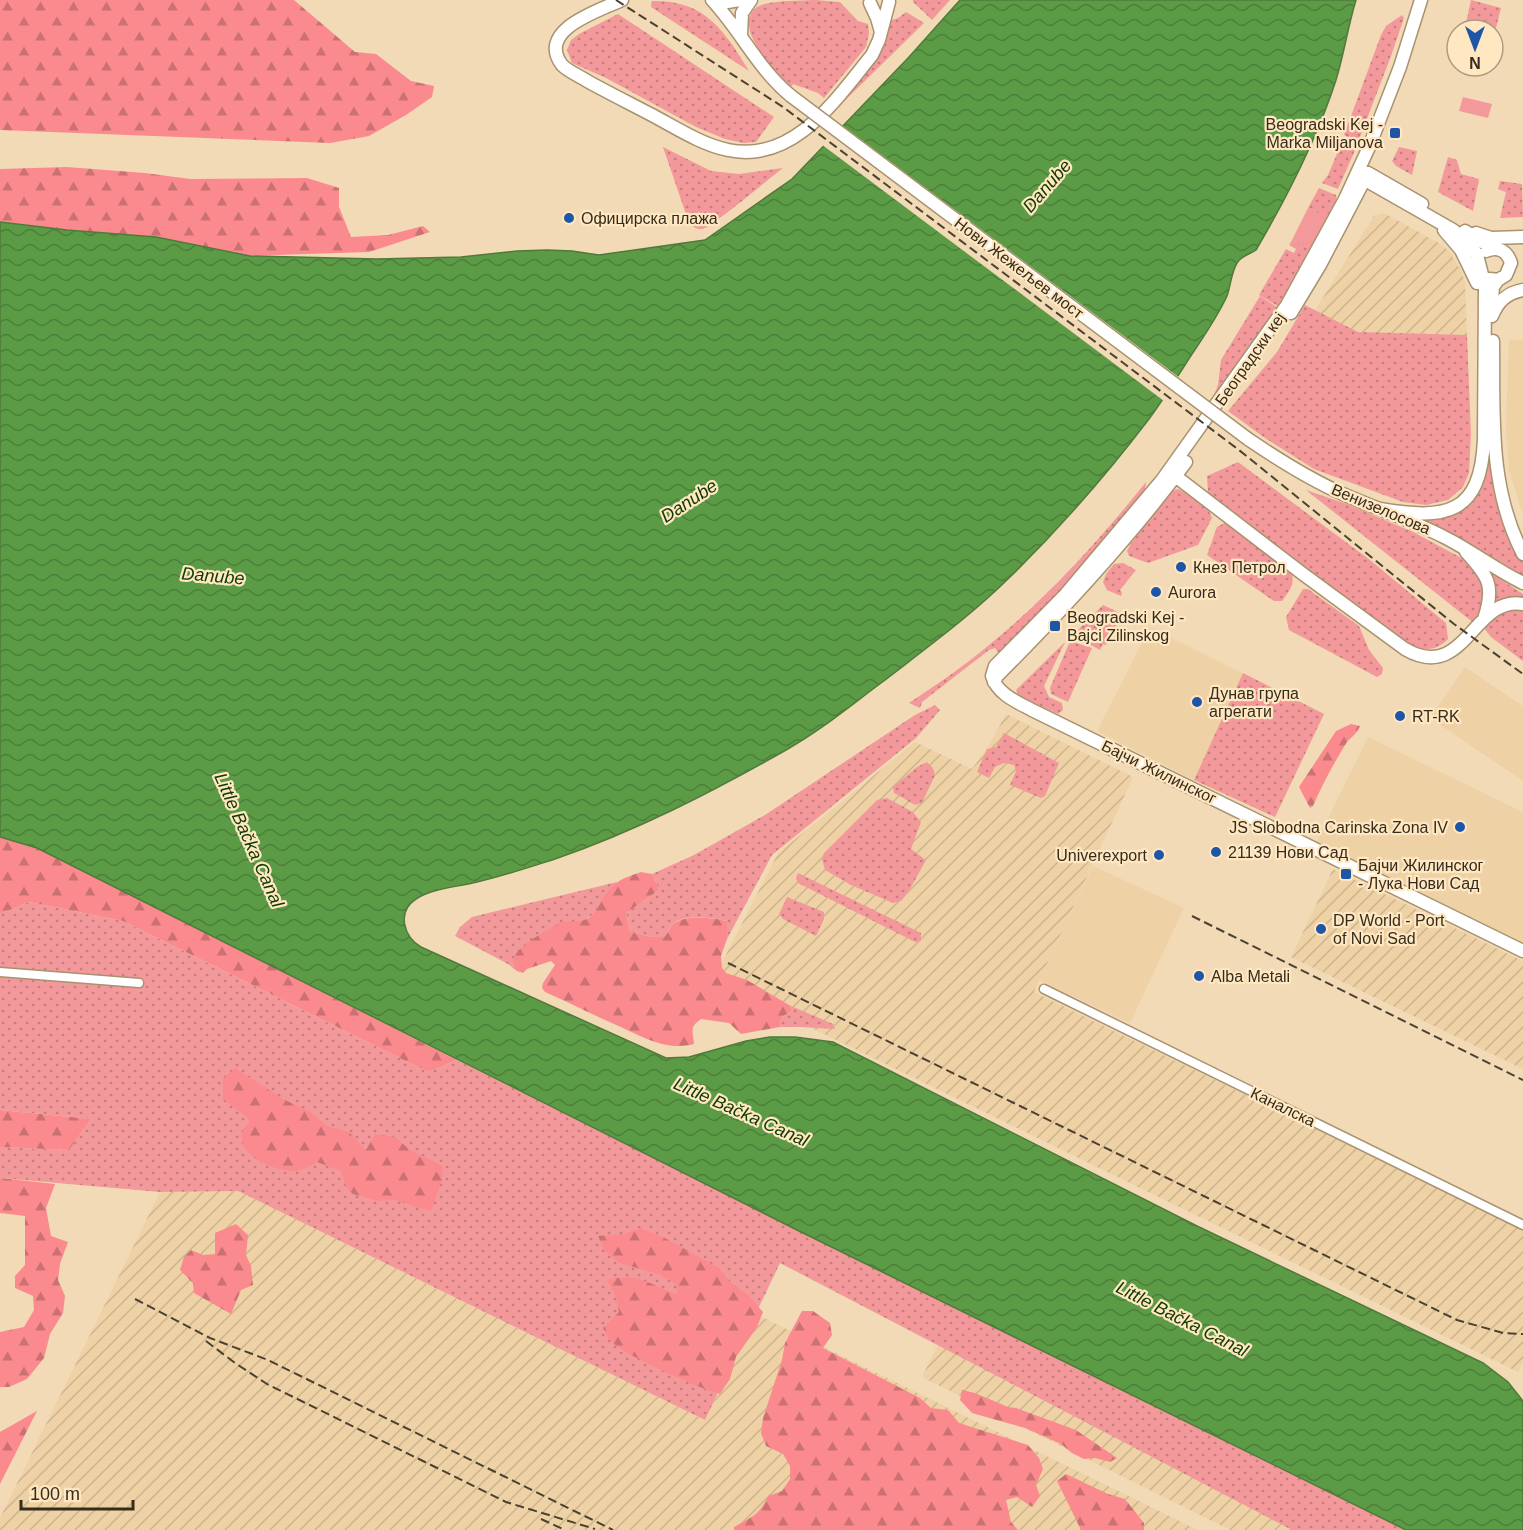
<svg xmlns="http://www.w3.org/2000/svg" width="1523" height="1530" viewBox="0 0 1523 1530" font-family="Helvetica,sans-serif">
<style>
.built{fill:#eed2a6}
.industrial{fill:url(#industrial-furrows)}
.grass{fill:url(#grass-dots)}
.forest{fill:url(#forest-firs)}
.pitch{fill:#f3999b}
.water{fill:url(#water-waves);stroke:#507a3a;stroke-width:1.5}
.pier{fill:#f1dab5}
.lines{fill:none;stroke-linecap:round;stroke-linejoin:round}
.street-casing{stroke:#a8926f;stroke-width:11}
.secondary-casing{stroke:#a8926f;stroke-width:15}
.street{stroke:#fff;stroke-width:8}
.secondary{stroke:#fff;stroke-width:12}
.rail{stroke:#4c4130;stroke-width:2;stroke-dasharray:9 4.5;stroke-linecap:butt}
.secondary-bridge-casing{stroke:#a8926f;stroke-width:15;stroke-linecap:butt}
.secondary-bridge{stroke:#fff;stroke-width:12}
.poi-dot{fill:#1d55a7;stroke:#ffe7c1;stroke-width:2}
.labels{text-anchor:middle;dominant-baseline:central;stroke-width:4.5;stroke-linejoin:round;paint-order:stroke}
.poi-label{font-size:16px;fill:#352c1d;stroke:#ffe7c1;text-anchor:start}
.street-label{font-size:16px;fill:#352c1d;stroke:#ffe7c1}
.water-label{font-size:18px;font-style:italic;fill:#0f3a00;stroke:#ffe7c1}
</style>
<defs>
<pattern id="industrial-furrows" width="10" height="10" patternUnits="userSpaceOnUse" patternTransform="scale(1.5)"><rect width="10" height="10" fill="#eed2a6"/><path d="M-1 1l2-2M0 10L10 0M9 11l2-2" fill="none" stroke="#cdb48e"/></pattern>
<pattern id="grass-dots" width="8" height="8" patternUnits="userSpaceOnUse" patternTransform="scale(1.5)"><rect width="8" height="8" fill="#f3999b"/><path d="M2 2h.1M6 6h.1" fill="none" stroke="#c67d7e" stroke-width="1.8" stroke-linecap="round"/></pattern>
<pattern id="forest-firs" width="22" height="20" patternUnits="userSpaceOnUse" patternTransform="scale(1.5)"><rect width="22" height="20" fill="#fa8a8e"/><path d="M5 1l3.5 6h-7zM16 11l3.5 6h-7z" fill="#cb7173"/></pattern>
<pattern id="water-waves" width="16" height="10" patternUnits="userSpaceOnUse" patternTransform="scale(1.5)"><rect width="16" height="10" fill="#5b9b46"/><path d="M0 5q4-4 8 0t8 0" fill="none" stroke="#4c7f3a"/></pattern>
</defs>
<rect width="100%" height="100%" fill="#f1dab5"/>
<path class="built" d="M1509 340H1523V515L1509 471 1506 427Z
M1150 627 1324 714 1275 817 1194 780 1097 731Z
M1465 667 1523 706V781L1430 718Z
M1368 737 1523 812V943L1317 841Z
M1093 866 1184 908 1130 1023 1039 980Z"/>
<path class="industrial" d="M1384 213 1437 242 1449 251 1461 271 1465 282 1467 335 1366 336 1314 312 1374 216Z
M1006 714 1133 777 1034 992 1523 1230V1363L1518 1372 713 980 778 853 915 742 972 769 988 747Z
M1333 869 1523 961V1069L1291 957Z
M238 1191 705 1420 756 1314 1198 1530H0V1518L160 1192Z
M938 1345 1312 1530H1230L922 1377Z"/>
<path class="grass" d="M815 0 840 2 858 21 868 24 869 33 866 47 824 98 818 93 793 84 791 87C776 74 728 23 759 6 772 0 800 1 815 0Z
M913 0H950L932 20 913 2Z
M1471 0 1501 8 1494 36 1493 30H1473L1465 28Z
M652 1C705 0 724 30 749 71L651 7Z
M906 12 924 23 830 115 889 21 898 18Z
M618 14 774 117 756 142 743 143 725 139 696 127 606 78 572 63 567 50 571 40 579 34Z
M1402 15 1404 18 1391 56 1358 142 1344 135 1381 35 1386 26Z
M1342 142 1356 148 1338 189 1322 183 1328 175Z
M663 147 711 171 739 174 783 168C771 177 710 229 702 229 696 230 693 226 689 223Z
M1399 147 1417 151 1412 175 1396 166 1392 161Z
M1448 157 1457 160 1461 174 1479 179 1473 211 1438 192Z
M1500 181 1522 184 1523 217 1500 218 1506 192 1498 189Z
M1319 188 1336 195 1337 201 1333 206V213L1279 307 1259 295 1286 249 1294 253 1296 249 1289 245 1292 240 1309 248 1325 217 1308 208Z
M1260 296 1280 309 1212 400 1218 385 1221 360Z
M1305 305 1358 332 1467 335 1471 434 1469 473 1463 487 1448 500 1426 505 1403 502 1314 469 1265 438 1228 411 1277 352Z
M1490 443 1523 560V579L1419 520C1472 516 1485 493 1490 443Z
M1238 462 1370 560 1446 623 1448 639C1437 650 1429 650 1413 648L1208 493 1207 476Z
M1146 482 1145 491 1057 597 1000 655 995 648 989 650 922 702 920 708 909 703C929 689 950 676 969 661 1036 610 1094 547 1146 482Z
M1178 489C1191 495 1208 504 1212 518L1198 545 1148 563 1129 556 1127 551 1130 545 1166 497 1172 491Z
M1306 490 1347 504 1413 532 1469 562 1479 571 1487 601 1475 624Z
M1226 522 1290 571C1297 582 1289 591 1282 601H1274L1207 555 1217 527Z
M1123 563 1136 570 1120 590 1122 593 1121 596 1107 590 1103 582 1106 574 1114 564Z
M1488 571 1523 594V599H1508L1494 604V582Z
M1303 589H1308L1359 626 1369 650 1383 668 1382 674 1377 677 1289 630 1286 617Z
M1103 605 1122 614 1106 645 1103 644 1100 650 1073 635Z
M1507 606 1523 607V661L1491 637 1483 627Z
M1070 641 1092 648 1068 702 1051 694 1050 688Z
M1065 642 1044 686 1049 697 1062 703 1063 710 1058 714 1019 696 1016 690Z
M1243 673 1324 714 1275 817 1194 780Z
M935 705 940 710 916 738 772 855 727 939V921C713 918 683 914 673 924 669 928 667 934 664 937H652L630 932 626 913 659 890 652 874 694 855 765 815 915 715Z
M1004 733 1059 763 1045 796 1041 798 1010 785 1016 771 1014 765 1004 763 995 767 989 778 977 772 987 749 996 747Z
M927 762 933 768 935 775 922 803 915 805 894 793 893 787 917 767Z
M887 798 913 812 921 822 911 849 926 860 909 891 901 901 893 903 851 885 825 870 822 859 824 853 877 800Z
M798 873 921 933V941L915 942 798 883 796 878Z
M617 882 594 914 513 963 517 971 508 964 455 936 460 927 472 917Z
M787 897 824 912V919L816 936 783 919 779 914Z
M29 902 123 921 428 1072 457 1060 795 1229 1406 1530H1292L780 1263 705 1420 238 1191 160 1192 0 1178V1147L69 1150 91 1119 0 1110V914Z
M789 1005 833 1024 835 1029 802 1027H780L781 1018 792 1010Z"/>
<path class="forest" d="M0 0H294L355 52 376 54 411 81 434 86 432 97 406 115 369 136 330 143 0 130Z
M67 167 145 173 190 179 307 178 339 188V207L351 237 388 235 423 226 430 232 369 252 250 256 156 237 67 230 0 222V169Z
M1351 724 1360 726C1356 736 1350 737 1345 745 1333 765 1322 785 1313 806L1310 808 1299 787 1336 731Z
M0 837 37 848 457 1060 428 1072 123 921 29 902 0 914Z
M641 872 652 874 659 890 626 913 630 932 652 937H664C667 934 669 929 672 925 683 914 713 918 727 921V939L721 956 722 968 726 973 747 980 789 1005 792 1010 781 1018 780 1027 741 1034 729 1023 701 1019C689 1027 693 1031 694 1044 665 1052 640 1035 614 1024 591 1014 568 1002 545 992L542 988 543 983 555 965 551 961 527 969 523 973 517 971C516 970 513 964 513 963 511 948 551 928 563 921 601 926 593 903 615 884 622 878 633 875 641 872Z
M235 1068 283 1099 312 1113 327 1126 349 1132 366 1150 375 1134 395 1137 410 1150 443 1166 442 1180 431 1211 394 1200 378 1201 353 1194 346 1187 341 1171 317 1162C311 1165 302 1171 295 1171 276 1172 237 1156 242 1133 243 1129 248 1124 250 1120L223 1099V1079Z
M0 1110 91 1119 69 1150 0 1147Z
M0 1178 55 1184 46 1208 51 1236 68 1242 60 1264 58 1280 65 1296 63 1313 50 1334 44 1358 27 1379 9 1387H0V1332L24 1327 34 1310 33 1296 15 1288V1276L25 1265V1216L0 1213Z
M236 1224 248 1235 246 1255 251 1266 253 1285 241 1290 231 1314 194 1293 193 1283 180 1270 184 1257 191 1250 203 1255 215 1254V1233Z
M640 1228 663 1237 719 1268 731 1283 748 1295 763 1312 757 1327 736 1357 730 1379 720 1394C699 1388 623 1355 610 1340 607 1337 605 1332 603 1328L619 1312 615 1295 607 1280C639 1272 649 1285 677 1294L678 1286 661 1275 620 1263 605 1251 598 1236 624 1234Z
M802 1311H813L830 1323 832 1335 823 1348 920 1398 931 1408 948 1410 959 1423 1028 1445 1039 1458 1043 1469 1036 1485 1040 1496 1032 1507 1017 1497 1006 1500 1011 1522 1018 1530H734V1527C752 1517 760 1515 768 1496L782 1491 790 1479V1466L783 1454 766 1446 761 1433 763 1418 782 1360 785 1343Z
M962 1390 975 1393 1008 1407 1016 1408 1076 1430 1117 1458 1110 1462 1095 1458 1084 1459 1072 1453 1061 1444 1025 1428 972 1413 960 1400Z
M37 1411 0 1484V1432Z
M1066 1474 1108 1494 1125 1499 1144 1523V1530H1081L1057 1481Z"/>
<path class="pitch" d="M1463 97 1492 104 1488 118 1459 111Z
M1308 208 1326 217 1309 249 1292 240Z"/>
<path class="water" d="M960 0H1356C1348 26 1344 54 1336 80 1317 139 1287 197 1256 250 1249 255 1242 255 1237 263 1231 273 1231 285 1227 296 1216 320 1199 343 1185 365 1173 383 1162 402 1149 419 1107 474 1061 527 1011 576 972 615 925 649 881 683 850 706 820 731 786 750 712 792 636 831 555 859 530 867 503 876 477 882 458 887 433 888 416 899 396 912 404 937 421 947L666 1058 689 1057 746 1041 770 1037H795L833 1042 1197 1226 1483 1363 1508 1382 1523 1401V1530H1406L795 1229 37 848 0 837V222L67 230 156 237 250 256 377 259 461 257 517 251 547 250 572 251 599 255 705 240 792 179 909 57Z"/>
<path class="pier" d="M840 124 1180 378 1164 401 821 144Z"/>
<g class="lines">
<g class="street-casing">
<path id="street" d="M0 972 139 983
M1044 989 1523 1225"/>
</g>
<g class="secondary-casing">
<path id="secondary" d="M622 0C598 11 536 30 562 65 569 72 580 76 589 82 609 93 629 103 650 114 675 127 700 144 728 150 794 164 837 98 872 55L879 40 889 2
M712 0C741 31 758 69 791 96
M1421 0 1400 67 1369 147 1345 199 1287 305 1162 480 1064 596 995 666 992 676C997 694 1017 702 1032 710L1523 951
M714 2 721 3 740 0
M870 3 877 18 881 32
M741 36 742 13 751 0
M1361 172 1368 173 1422 204
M1360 177 1453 230 1470 243 1477 255 1485 286 1484 439C1481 515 1446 520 1380 509
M1444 230 1461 250 1477 283
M1465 231 1492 248
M1476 233 1491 238 1523 237
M1486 251C1497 246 1507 250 1511 263L1506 275 1498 280 1490 279
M1492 300 1493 287 1498 280
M1291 313 1320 265 1368 173
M1492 316C1498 301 1507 293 1523 290
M1493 341C1494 414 1488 487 1523 554
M1248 439C1279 460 1309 479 1343 494 1377 509 1411 520 1444 537 1472 551 1496 570 1523 583
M1170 472 1303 574 1405 649C1465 684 1473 595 1523 604
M1466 552C1489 577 1495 586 1484 619
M994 682 997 676C1065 608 1129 539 1186 462"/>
</g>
<use href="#street" class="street"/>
<use href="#secondary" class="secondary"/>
<path class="rail" d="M616 0 783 107 1239 450 1454 624 1523 674
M1192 916 1523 1080
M728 963 1457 1320 1503 1333 1523 1334
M135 1299 210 1338 268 1360 613 1530
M206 1341 235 1363 267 1384 506 1502 595 1529
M541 1519 565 1530"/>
<g class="secondary-bridge-casing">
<path id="secondary-bridge" d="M791 96 1248 439"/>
</g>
<use href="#secondary-bridge" class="secondary-bridge"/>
</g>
<g class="poi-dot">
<rect x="1389" y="127" width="12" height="12" rx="3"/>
<circle cx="569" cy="218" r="6"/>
<circle cx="1181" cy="567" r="6"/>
<circle cx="1156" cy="592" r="6"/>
<rect x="1049" y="620" width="12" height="12" rx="3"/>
<circle cx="1197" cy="702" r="6"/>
<circle cx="1400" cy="716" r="6"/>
<circle cx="1460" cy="827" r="6"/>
<circle cx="1216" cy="852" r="6"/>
<circle cx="1159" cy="855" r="6"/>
<rect x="1340" y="868" width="12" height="12" rx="3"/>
<circle cx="1321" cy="929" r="6"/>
<circle cx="1199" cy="976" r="6"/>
</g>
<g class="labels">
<g class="poi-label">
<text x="1383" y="124" text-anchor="end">Beogradski Kej -<tspan x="1383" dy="18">Marka Miljanova</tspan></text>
<text x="581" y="218">Официрска плажа</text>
<text x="1193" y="567">Кнез Петрол</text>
<text x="1168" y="592">Aurora</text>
<text x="1067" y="617">Beogradski Kej -<tspan x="1067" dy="18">Bajci Zilinskog</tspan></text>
<text x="1209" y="693">Дунав група<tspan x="1209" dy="18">агрегати</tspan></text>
<text x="1412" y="716">RT-RK</text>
<text x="1448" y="827" text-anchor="end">JS Slobodna Carinska Zona IV</text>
<text x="1228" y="852">21139 Нови Сад</text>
<text x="1147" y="855" text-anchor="end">Univerexport</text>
<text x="1358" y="865">Бајчи Жилинског<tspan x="1358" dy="18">- Лука Нови Сад</tspan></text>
<text x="1333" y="920">DP World - Port<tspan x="1333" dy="18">of Novi Sad</tspan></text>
<text x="1211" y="976">Alba Metali</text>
</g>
<g class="street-label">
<text transform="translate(1019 268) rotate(37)">Нови Жежељев мост</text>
<text transform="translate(1250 359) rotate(-55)">Београдски кеј</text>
<text transform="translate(1381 509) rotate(23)">Венизелосова</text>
<text transform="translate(1159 772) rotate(26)">Бајчи Жилинског</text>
<text transform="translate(1283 1107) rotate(26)">Каналска</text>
</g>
<g class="water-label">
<text transform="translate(1047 186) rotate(-49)">Danube</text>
<text transform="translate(689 501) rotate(-33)">Danube</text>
<text transform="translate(213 576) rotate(5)">Danube</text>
<text transform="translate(249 840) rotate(66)">Little Bačka Canal</text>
<text transform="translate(741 1112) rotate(24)">Little Bačka Canal</text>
<text transform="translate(1182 1319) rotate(27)">Little Bačka Canal</text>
</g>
</g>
<g transform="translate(1475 48) rotate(180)"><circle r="28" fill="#ffe7c1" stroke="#ae9c7f" stroke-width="1.5"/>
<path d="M0-4.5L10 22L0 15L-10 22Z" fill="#1d55a7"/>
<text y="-9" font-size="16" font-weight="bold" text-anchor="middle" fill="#352c1d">N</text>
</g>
<path d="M21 1500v9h112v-9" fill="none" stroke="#352c1d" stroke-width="3"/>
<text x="30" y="1500" font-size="18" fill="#352c1d" stroke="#ffe7c1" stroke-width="4.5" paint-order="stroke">100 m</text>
</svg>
